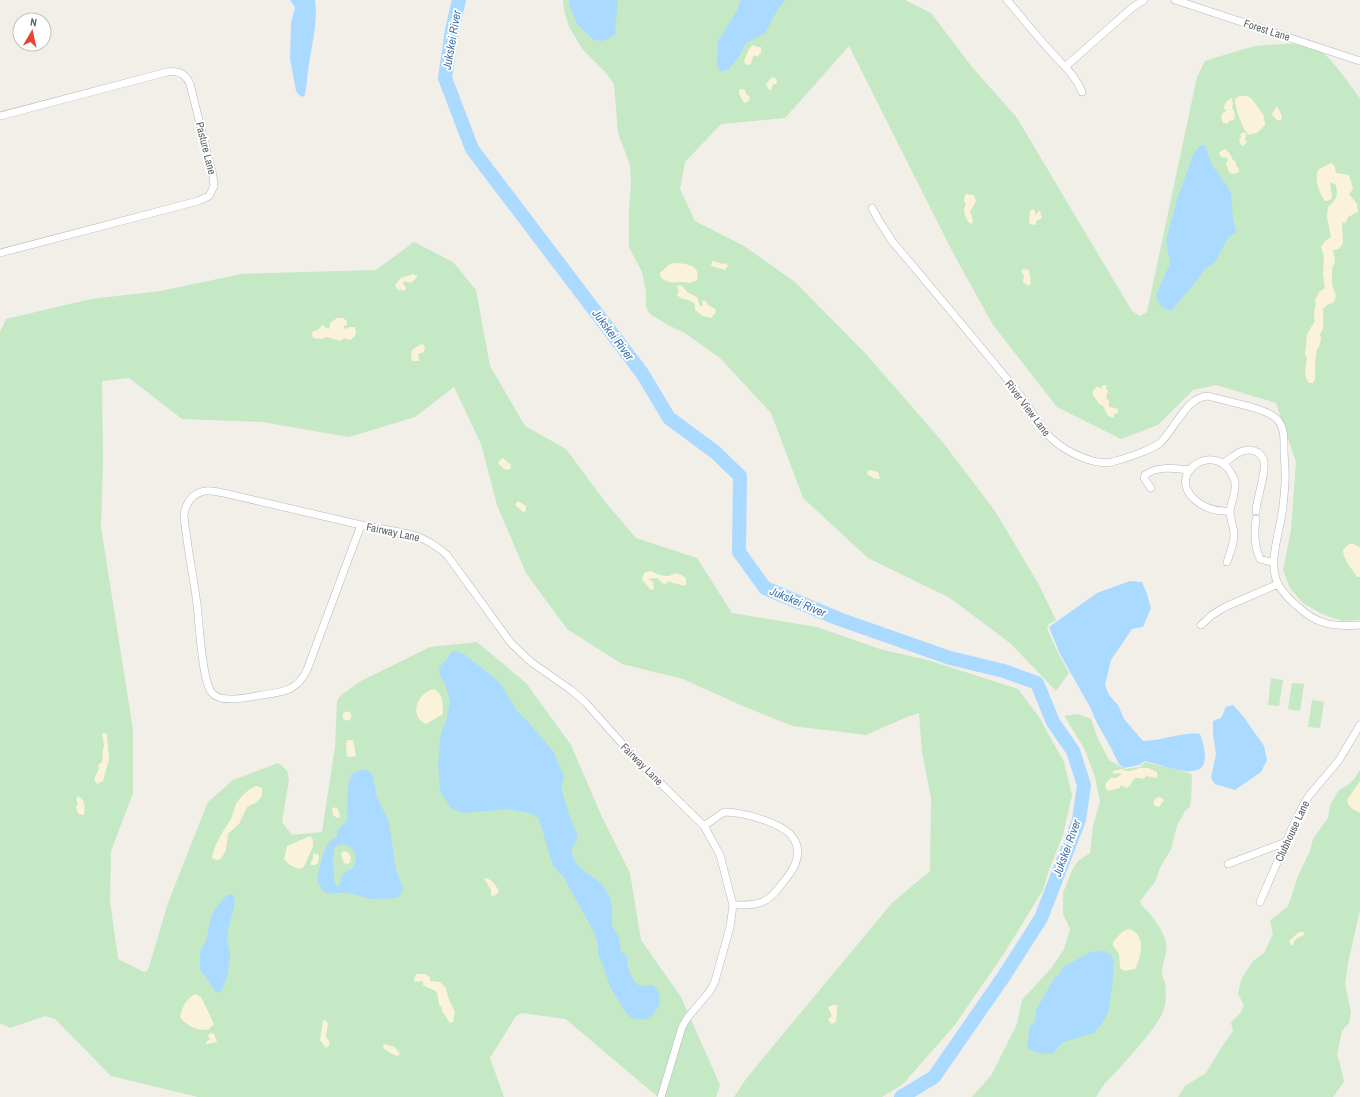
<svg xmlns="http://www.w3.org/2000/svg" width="1360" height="1097" viewBox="0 0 1360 1097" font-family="'Archivo Narrow',sans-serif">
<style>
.green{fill:#c5e8c5}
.sand{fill:#fbf3d9}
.water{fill:#aadaff}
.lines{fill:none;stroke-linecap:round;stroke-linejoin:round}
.canal{stroke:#aadaff;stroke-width:8}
.river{stroke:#aadaff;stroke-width:14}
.street-casing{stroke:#b5b8bc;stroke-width:8}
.street{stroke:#fff;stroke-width:7}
.labels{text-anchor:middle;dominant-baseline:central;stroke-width:3.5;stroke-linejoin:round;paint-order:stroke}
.street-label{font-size:11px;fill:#5f6368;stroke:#fff}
.water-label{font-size:12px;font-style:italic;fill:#4174aa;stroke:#fff}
</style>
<rect width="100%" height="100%" fill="#f1efe8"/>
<path class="green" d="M563 0H905L931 13 972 67 1017 118 1132 311 1140 316 1147 312 1197 77 1205 61C1221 56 1236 51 1252 47 1265 44 1304 42 1316 48 1331 56 1349 84 1360 98V620L1342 621 1322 614 1303 603 1290 588 1283 570 1291 530 1296 462 1276 403 1216 385 1193 390 1158 425 1121 439 1057 407 993 325 952 251 849 46 785 118 721 124 685 162 680 189 695 221 744 246 795 282 866 354 941 440 995 511 1038 583 1056 620 1049 624 1047 628 1057 651 1069 673 1056 691 1010 643 950 598 868 558 803 498 771 413 720 358 685 333 668 325 650 314 646 307V291L642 272 629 247V211L631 183 630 165 618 133 614 84 606 73 583 50 569 27 564 10Z
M414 242 453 262 476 290 490 366 525 426 566 449 606 503 636 538 697 558 732 613 817 627 880 649 931 661 1018 689 1039 717 1064 762 1072 795 1063 835 1049 870 1043 890 1003 955 954 1026 903 1084 882 1097H734L746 1079 783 1034 892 903 930 871 931 798 922 752 919 713 907 717 866 735 793 726 745 707 683 679 622 664 567 629 526 573 497 505 481 444 454 387 415 417 349 437 262 422 182 419 129 378 102 381 103 461 101 527 133 730V793L111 851 110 901 118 958 120 960 144 972 147 971 149 967 168 903 207 804 210 800 233 780 278 763 281 765 287 771 289 779 282 822 292 835 322 832 335 747 337 701 341 695 361 681 430 647 477 642 526 683 571 745 602 817 630 873 641 940 681 997 720 1085 716 1097H658L568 1021 565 1019 522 1013 516 1016 490 1058 504 1097H198L111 1076 55 1019 45 1016 10 1028 0 1023V332L6 319 91 299 161 291 241 274 376 270Z
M1271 678 1283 680 1279 706 1268 705Z
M1292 683 1304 684 1300 711 1288 709Z
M1312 700 1324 702 1320 728 1308 727Z
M1078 714 1091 719 1098 739 1109 760 1125 769 1140 767 1145 762 1190 773 1192 775 1191 801 1190 807 1185 811 1177 826 1171 849 1160 868 1155 882 1140 901C1141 906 1146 909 1149 913 1155 920 1162 930 1165 939 1169 951 1163 960 1162 972 1161 976 1164 979 1165 983 1166 989 1166 998 1165 1005 1162 1025 1118 1069 1103 1086L1096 1097H972L992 1074 1017 1024 1022 1000 1052 967 1064 949 1070 929 1063 914V893L1073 868 1078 861 1090 853 1093 826 1100 801 1095 777 1085 750 1065 717V716Z
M1360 770V910L1348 963 1345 984 1351 1012 1349 1023 1342 1031 1337 1055 1340 1064 1344 1082 1333 1097H1178L1185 1086 1206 1073 1223 1045 1233 1031 1231 1023 1241 1012 1244 1005 1238 994 1241 980 1252 962 1264 953 1273 934 1270 921 1288 906 1298 876 1310 851 1313 839 1328 818 1330 805 1339 790 1348 785 1355 778Z"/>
<path class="sand" d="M753 45 757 47H761V53L757 57 754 55 753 57 751 64 746 65 744 61C746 56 749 47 753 45Z
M772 77 776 78 777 81 776 84H773L771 90H769L766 84Z
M742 89 745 90 746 94 750 97 749 101 744 103 739 94V90Z
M1239 96H1247L1252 99 1264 116 1265 125 1257 133 1248 135C1242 127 1235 109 1235 99Z
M1232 98 1233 104 1232 107 1235 114 1234 120 1229 121 1227 124 1223 123 1221 117 1222 114 1227 110 1224 109C1224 104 1227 100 1232 98Z
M1277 106 1282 116 1281 120H1277L1274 117 1272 114Z
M1245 132 1246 135 1245 140 1247 142 1243 146 1241 145 1239 141 1241 137 1240 134Z
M1226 149 1232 157V159L1234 160 1236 163V166L1239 169 1238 173 1232 174 1229 172 1226 164 1228 160 1226 157 1224 158 1220 156 1219 152Z
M1331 163 1334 165 1336 173 1349 175 1353 189 1349 194 1357 204 1358 212 1348 217 1346 223 1342 222 1343 243 1339 249 1333 250 1335 262 1332 268V284L1336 296 1334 302 1327 305 1323 309V329L1320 334 1321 339 1319 347 1317 349 1315 364V379L1313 383H1309C1303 376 1306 366 1307 358L1305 355 1307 334 1315 321C1312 312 1317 306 1315 300L1319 292 1325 288 1323 274 1324 257 1321 247 1325 241 1331 237 1327 217 1328 207C1337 200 1338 196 1336 185L1330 182 1332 198 1328 201H1325C1319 193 1314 179 1318 170Z
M967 194 974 195 976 201 970 212 973 220 972 224 969 223C965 216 962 211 966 204L964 202 965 195Z
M1033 209 1035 211V216L1038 212 1040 211 1042 218 1036 221V225L1030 224 1029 222 1030 211Z
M712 261 717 262 722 264 725 263 728 266 725 270 711 266Z
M676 263C687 264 701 265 697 280 689 284 688 282 680 282 671 283 670 283 661 278L660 273 670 264Z
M1023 269 1029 270 1031 284 1028 286 1023 282 1024 275 1021 272Z
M413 274 418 276 411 283 404 281 403 283 406 288 404 291 400 289 398 291 395 285 401 278Z
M679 285 682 286 687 292 697 297 700 306H703L702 301 705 300 708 305 715 309 716 312 711 318 703 316 695 310V304C690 298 682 301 677 295L679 291 677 287Z
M337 318H343L347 321V324L343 327 344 328 347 329 349 327H355L356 332 355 336 350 340 344 338 341 341 327 337 321 339 313 338 312 333 313 331H316L323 325 326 328 329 329 330 323Z
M421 344 425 346 424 352 418 354 419 361H412L411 358 412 350Z
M1103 385H1106V388L1108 391 1106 398 1109 401V407L1116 408 1118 410V413L1114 414V418C1105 417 1107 410 1102 405H1100C1096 398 1087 393 1098 386L1100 389Z
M503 458 511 465V468L508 470 504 469 498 463 500 460Z
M870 470 878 472 880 479C875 479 871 477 867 474V472Z
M518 501 526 506V511L523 512 515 505Z
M1349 544H1353L1360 547V577H1357C1352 568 1343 560 1343 550Z
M650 571C655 572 660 576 666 576 675 576 674 569 686 578V586L673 583 670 581 665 584 662 583 657 578 648 579 653 582 654 589 651 590 642 580 644 573Z
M434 689C443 694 443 704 443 714L426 724C408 716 417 693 434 689Z
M342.5 716a4.5 4.5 0 1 1 9 0a4.5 4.5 0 1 1-9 0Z
M102 733 107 734 109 759 103 781 97 784 94 779 99 769 98 765 102 762 103 756 102 754 104 745Z
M348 740H353L356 756 351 757 347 756 346 744Z
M1139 768H1148L1157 772V778L1146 776 1144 779C1131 775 1134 783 1127 788L1121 785 1120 788 1108 791 1105 787 1106 783 1111 778H1116L1121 775 1120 773 1113 774V771L1122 769C1127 773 1134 770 1139 768Z
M1360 781V813C1354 810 1348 807 1347 800Z
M257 786 262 788V796L257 802 247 807 239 824 228 834 226 850 221 859 216 860 212 858C215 842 223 832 231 819 233 814 234 809 236 804 240 797 250 787 257 786Z
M78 796C86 801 85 807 84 815L78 814 76 807 78 803 76 800Z
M1159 797 1162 798 1164 800 1159 807 1155 806 1153 803 1156 798Z
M333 807 338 809 340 817 337 818 333 815 332 810Z
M310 836 313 840V846L304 867 299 869 290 865 284 859 287 846Z
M343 851 348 852 351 857 350 862 348 864 344 863 341 854Z
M313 853 319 855 318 863 315 865H311V861L313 859Z
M484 878C493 879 495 885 499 891L496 895 491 896V890Z
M1129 929C1147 934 1141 957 1135 969L1124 971 1120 968 1119 954 1113 945V942L1122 932Z
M1299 932H1304V935C1298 938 1295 937 1293 945H1291L1289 941Z
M417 974H425L430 977V981L440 982 446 988 448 997 455 1012 453 1022 450 1023 442 1011V1007L439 1005 437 992C432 989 428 988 423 985V981L415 982 414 978Z
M195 994 201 997 214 1024 208 1030C196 1030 188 1027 180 1017 183 1006 185 1000 195 994Z
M833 1005H837V1011L836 1022 831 1024 828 1019 832 1016 828 1007Z
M325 1020 328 1023 326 1037 329 1041V1046L326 1048 320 1040 323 1021Z
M211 1033 214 1034 217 1042 206 1044V1042L210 1039 208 1036 209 1034Z
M384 1044 395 1047 400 1054 398 1056C393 1055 386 1051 383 1047Z"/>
<path class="water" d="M290 0H315C318 22 312 43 309 64 307 75 307 85 305 95L302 97 299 95 296 91 290 59 291 23 295 7Z
M569 0H618L615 35 603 41 594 40 577 24 569 4Z
M741 0H785L777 11 765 33 745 44 740 55 729 69 720 72 717 64 718 41 737 11Z
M1201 145 1205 146 1212 165 1228 187 1231 194 1233 219 1236 232 1228 238 1215 262 1204 270 1193 285 1171 311 1161 307 1156 295 1170 264 1166 240 1177 200 1193 155 1198 148Z
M1130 581 1142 582 1147 594 1151 608 1143 627 1132 629 1111 660 1105 685 1109 695 1118 705 1124 719 1143 741C1159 741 1186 731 1200 734 1220 789 1176 769 1145 761L1139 765 1124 768 1119 764 1110 746 1097 723 1090 707 1060 654 1049 627 1097 593Z
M453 651 464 654 497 680 502 686 516 710 528 722 553 751 564 777 561 787 569 815 578 837 571 851 575 861 580 868 597 880 603 886 609 895 612 908V925L619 938 621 951 627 957C627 969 631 980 640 986L653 985 659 993 660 1004 653 1015 644 1020 631 1018 625 1011 610 987 603 965 598 955V944L594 932 563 876 553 866 539 819 533 814 509 809 462 813 451 808 440 791 438 763 441 733 446 722 450 702 445 683 440 676 439 668Z
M1233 705 1243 716 1264 746 1267 760 1261 772 1235 790 1215 784 1211 778 1216 754 1213 735V721L1221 718 1226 707Z
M361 770H366L370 772 373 777 377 797 389 822 396 870 403 889 398 898 371 899 349 893 340 892C340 878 340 875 353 868 358 861 356 852 350 846 338 843 337 847 337 831 342 824 352 821 346 810L348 807 347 804 349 779 355 772Z
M330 841H333C336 849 332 858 333 866 334 875 335 884 335 892L329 894 322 890 317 880C320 868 322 851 330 841Z
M228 894C231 894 232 895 234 897 238 903 226 929 227 939 227 944 230 949 230 954 230 962 226 989 219 993L216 992 200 969V952L206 941 211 917 215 909Z
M1106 951 1112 956 1114 962 1112 988 1108 1013 1100 1026 1094 1033 1063 1042 1053 1053 1044 1054 1027 1049 1030 1026 1035 1022 1036 1010 1055 977 1059 975 1063 967 1091 952Z"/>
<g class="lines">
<path class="canal" d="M334 843 338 841
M335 889H340"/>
<path class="river" d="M459 0 452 30 445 78 472 149 642 373 669 418 715 452 740 476 739 552 765 588 839 619 950 658 1004 671 1037 683 1053 722 1073 751 1084 785 1079 820 1041 918 1004 976 934 1077 901 1097"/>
<g class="street-casing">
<path id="street" d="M1007 0C1023 19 1039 39 1056 57 1067 69 1076 77 1082 92
M1175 0 1360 61
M1066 66 1133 7 1144 0
M0 116 167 72C178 70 186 74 190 84L213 176 214 186 209 196 198 201 0 253
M872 208 878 219 892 241C935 292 978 343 1020 395 1031 408 1039 428 1052 439 1065 451 1094 466 1112 462 1123 459 1152 450 1160 443 1175 429 1186 397 1208 396 1224 401 1267 408 1277 419 1285 428 1284 441 1284 451 1284 457 1285 463 1285 470 1286 482 1284 494 1283 506 1281 528 1269 558 1276 579 1279 589 1288 598 1296 605 1317 625 1332 627 1360 625
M1224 463C1233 457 1244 445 1257 452 1260 454 1263 457 1264 462 1266 475 1257 496 1256 511
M1151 488 1144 478 1145 475C1157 466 1174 468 1189 470
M1256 519C1254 533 1254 546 1260 559L1274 563
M361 525 307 670C297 691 283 692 262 695 249 697 222 704 212 693 202 682 199 621 197 604 193 574 187 546 184 516 185 504 192 493 205 491 212 490 221 493 228 494L361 525C397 533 418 529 447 555L511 643 531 662 571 690 585 702 634 757 704 826 720 855 733 905 730 927 715 981 710 991 688 1017 682 1027 661 1097
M1227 562C1230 553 1234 544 1234 535 1234 527 1230 519 1230 511 1231 502 1236 493 1235 484 1235 480 1233 476 1231 473 1215 442 1166 472 1194 499 1204 508 1216 512 1230 511
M1201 625 1212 615 1225 607 1278 584
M704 826 724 812C742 812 785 823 794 839 804 856 792 872 781 885 777 890 772 897 766 900 757 906 743 905 733 905
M1228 864 1286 842
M1260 902 1296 819 1308 797 1339 760 1360 725"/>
</g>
<use href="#street" class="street"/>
</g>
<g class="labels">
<g class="street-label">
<text transform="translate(1267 30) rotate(18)">Forest Lane</text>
<text transform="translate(206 148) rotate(76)">Pasture Lane</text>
<text transform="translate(1028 408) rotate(53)">River View Lane</text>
<text transform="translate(393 532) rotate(12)">Fairway Lane</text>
<text transform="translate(642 764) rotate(45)">Fairway Lane</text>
<text transform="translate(1292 831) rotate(-65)">Clubhouse Lane</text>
</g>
<g class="water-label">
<text transform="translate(452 40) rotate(-80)">Jukskei River</text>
<text transform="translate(613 335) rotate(53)">Jukskei River</text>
<text transform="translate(798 602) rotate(23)">Jukskei River</text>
<text transform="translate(1067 848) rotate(-70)">Jukskei River</text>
</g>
</g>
<g transform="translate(32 32) rotate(9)"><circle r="19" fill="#ffffff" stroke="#bfc1c3"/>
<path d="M0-3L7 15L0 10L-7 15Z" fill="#ea4335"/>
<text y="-6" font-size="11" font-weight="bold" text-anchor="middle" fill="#5f6368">N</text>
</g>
</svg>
